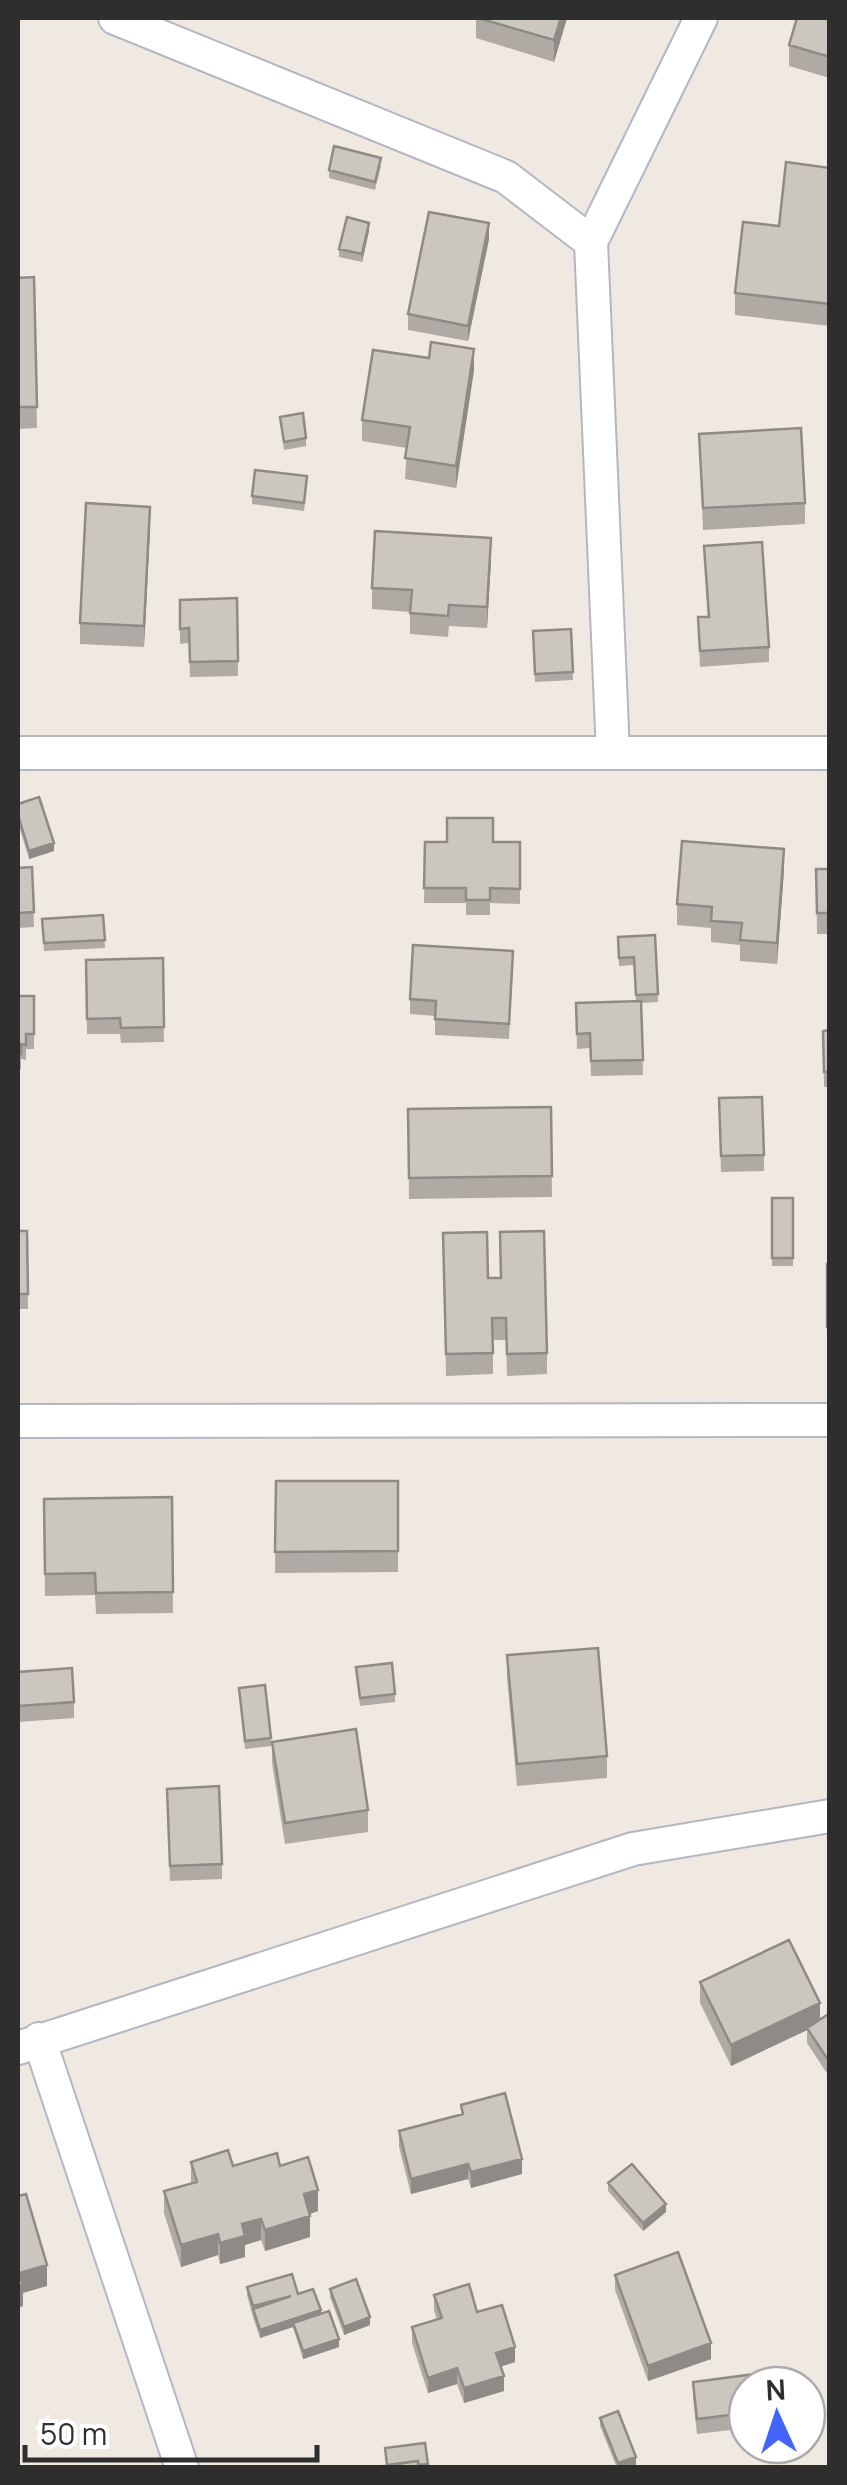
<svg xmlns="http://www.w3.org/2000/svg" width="847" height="2485" viewBox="0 0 847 2485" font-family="Manrope,sans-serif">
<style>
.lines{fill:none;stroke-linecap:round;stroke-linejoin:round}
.minor-casing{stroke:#b4b7c1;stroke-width:36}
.minor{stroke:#fff;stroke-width:32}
.wall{fill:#afaba4}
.shaded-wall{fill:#8e8b86}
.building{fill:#cbc7bf;stroke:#8e8b86;stroke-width:2.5}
</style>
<rect width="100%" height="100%" fill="#efe9e1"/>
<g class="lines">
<g class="minor-casing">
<path id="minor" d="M591 242 701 18
M18 753H613L591 242 506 177 115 18
M613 753H830
M18 1421 830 1420
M39 2039 182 2468
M18 2048 633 1849 830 1816"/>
</g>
<use href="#minor" class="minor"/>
</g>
<path class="wall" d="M476 18H567L554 62 476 38Z
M830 18V78L789 66V45Z
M381 166 375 190 329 178V170Z
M830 168V326L735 315V293L779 226Z
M369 231 362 262 339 257V249Z
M489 239 468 341 408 330V314Z
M34 277 37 428 18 429V278Z
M429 358 474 370 456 488 405 479 407 448 362 441V420Z
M280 417 306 438V446L284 450Z
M699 434 805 503V524L703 530Z
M307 484 304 511 252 504V496Z
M150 528 144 647 80 644V623Z
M704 546 769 647V662L700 667 698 617H708Z
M491 559 487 628 449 626 448 637 410 634V612L372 609V588Z
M237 598 238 676 190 677 189 643 180 644V600Z
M571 629 573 680 535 682 533 631Z
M18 804 54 851 29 859 18 823Z
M425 842H520V904L490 903V915H466V903H424Z
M32 867 34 927 18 928V868Z
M816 869H830V934H817Z
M784 870 777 964 740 961V945L711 942V928L677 925V904Z
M103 915 105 948 44 951 42 919Z
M655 935 658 1002 641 1003 643 1075 591 1076 590 1048 577 1049 576 1003 636 1002 634 965 619 966 618 937Z
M163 958 164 1042 121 1043 120 1034H87L86 960Z
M513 966 509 1039 435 1035V1016L410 1014V999Z
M18 996H34V1049H26V1060L21 1059V1069H18Z
M830 1030V1087H824L823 1031Z
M719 1098 764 1155V1171L721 1172Z
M551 1107 552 1197 409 1199 408 1109Z
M772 1198H793V1266H772Z
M18 1231H27L28 1309H18Z
M443 1233 488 1278 547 1353V1374L507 1376 506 1340H493V1374L446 1376Z
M827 1264H830V1349H827Z
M276 1481H398V1572L275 1573Z
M172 1497 173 1613 96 1614 95 1595 45 1596 44 1499Z
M507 1655 607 1756V1778L517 1786 507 1677Z
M356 1667 395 1694V1702L360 1706Z
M18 1672 74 1702V1718L18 1722Z
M239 1688 271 1738V1746L245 1749Z
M272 1742 368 1810V1832L285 1844 272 1763Z
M167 1804 222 1864V1879L170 1881Z
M700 1982 820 2019 830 2013V2078L807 2043V2030L731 2066 700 2003Z
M461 2105 522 2174 471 2188 468 2179 411 2194 399 2147V2131L461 2115Z
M191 2162 233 2166 318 2211 310 2214V2237L265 2251 261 2240 245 2245V2257L220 2264 218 2255 181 2267 164 2213V2191L191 2184Z
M608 2183 666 2212 643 2231 608 2191Z
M615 2275 711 2359 648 2381 615 2290Z
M247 2287 298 2294 321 2313 339 2347 303 2359 293 2327 260 2338 253 2317 247 2295Z
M330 2289 370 2325 344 2335 330 2297Z
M434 2295 477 2312 515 2362 500 2367 504 2391 464 2403 457 2384 428 2393 412 2343V2327L437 2320 434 2310Z
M693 2382 747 2385V2428L697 2434 693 2397Z
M600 2418 636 2465 629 2468H617L600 2426Z"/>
<path class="shaded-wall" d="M561 18H567L554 62V40Z
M369 223V231L362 262V254Z
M489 223V239L468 341V326Z
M474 349V370L456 488V466Z
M150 507V528L144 647V626Z
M491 538V559L487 628V607Z
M54 843V851L29 859V851Z
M784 849V870L777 964V943Z
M820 2003V2024L731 2066V2045Z
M522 2159V2174L471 2188V2172Z
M468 2164V2179L411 2194V2179Z
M318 2190V2211L304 2216V2194Z
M666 2204V2212L643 2231V2223Z
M310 2216V2237L265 2251V2230Z
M261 2219V2240L245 2245V2257L220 2264V2243L242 2224Z
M218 2234V2255L181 2267V2245Z
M47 2265V2286L23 2293V2306L18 2308 19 2273Z
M321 2310V2318L293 2323V2327L260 2338V2330Z
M370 2317V2325L344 2335V2327Z
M339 2339V2347L303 2359V2351Z
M711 2343V2359L648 2381V2366Z
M515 2347V2362L496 2368V2353Z
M457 2368V2384L428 2393V2378Z
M504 2376V2391L464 2403V2388Z
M636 2457V2465L629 2468H618V2463Z"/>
<path class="building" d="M478 18H561L554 40Z
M797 18H830V57L789 45Z
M334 146 381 158 375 182 329 170Z
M786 162 830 168V304L735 293 743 222 779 226Z
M429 212 489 223 468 326 408 314Z
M347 217 369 223 362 254 339 249Z
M34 277 37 407H18V278Z
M431 342 474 349 456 466 405 458 410 427 362 420 373 350 429 358Z
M303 413 306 438 284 442 280 417Z
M801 428 805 503 703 508 699 434Z
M255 470 307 476 304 503 252 496Z
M86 503 150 507 144 626 80 623Z
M375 531 491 538 487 607 449 605 448 616 410 613 412 590 372 588Z
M762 542 769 647 700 651 698 617H709L704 546Z
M237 598 238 661 190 662 189 628 180 629V600Z
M571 629 573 672 535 674 533 631Z
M39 797 54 843 29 851 18 815V804Z
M447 818H493V842H520V889L490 888V900H466V888H424L425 842H447Z
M682 841 784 849 777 943 740 940 742 923 711 921 712 907 677 904Z
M32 867 34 912 18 913V868Z
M816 869H830V913H817Z
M103 915 105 940 44 943 42 919Z
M655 935 658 994 636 995 634 957 619 958 618 937Z
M413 945 513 951 509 1024 435 1019 436 1001 410 999Z
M163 958 164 1027 121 1028 120 1018 87 1019 86 960Z
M18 996H34V1034H26V1045L21 1044V1054H18Z
M641 1001 643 1060 591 1061 590 1033 577 1034 576 1003Z
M830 1030V1072H824L823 1031Z
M762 1097 764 1155 721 1156 719 1098Z
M551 1107 552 1176 409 1178 408 1109Z
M772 1198H793V1258H772Z
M18 1231H27L28 1294H18Z
M544 1231 547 1353 507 1354 506 1318H492L493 1353 446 1354 443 1233 487 1232 488 1278H501L500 1232Z
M827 1264H830V1327H827Z
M276 1481H398V1551L275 1552Z
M172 1497 173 1592 96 1593 95 1573 45 1574 44 1499Z
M598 1648 607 1756 517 1764 507 1655Z
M392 1663 395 1694 360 1698 356 1667Z
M72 1668 74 1702 18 1706V1672Z
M265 1685 271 1738 245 1741 239 1688Z
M356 1729 368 1810 285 1823 272 1742Z
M219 1786 222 1864 170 1866 167 1789Z
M789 1940 820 2003 731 2045 700 1982Z
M830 2013V2063L807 2028Z
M505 2093 522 2159 471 2172 468 2164 411 2179 399 2131 463 2114 461 2105Z
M228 2150 233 2166 277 2153 280 2166 308 2157 318 2190 304 2194 310 2216 265 2230 261 2219 242 2224 245 2236 220 2243 218 2234 181 2245 164 2191 197 2182 191 2162Z
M632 2164 666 2204 643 2223 608 2183Z
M26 2194 47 2265 19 2273 23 2285 18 2286V2196Z
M678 2252 711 2343 648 2366 615 2275Z
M292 2274 298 2294 313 2289 321 2310 260 2330 253 2309 291 2296 253 2306 247 2287Z
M356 2279 370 2317 344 2327 330 2289Z
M469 2284 477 2312 502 2305 515 2347 496 2353 504 2376 464 2388 457 2368 428 2378 412 2327 442 2318 434 2295Z
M329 2311 339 2339 303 2351 293 2323Z
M755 2374 756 2385H747V2413L697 2419 693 2382Z
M618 2411 636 2457 618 2463 600 2418Z
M425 2443 428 2464 418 2465V2461L387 2465 385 2448Z
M418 2461 419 2468H370Z"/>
<rect width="847" height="2485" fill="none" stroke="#2e2e2e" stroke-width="40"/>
<g transform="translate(777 2415) rotate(357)"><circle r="48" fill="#ffffff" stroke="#ababab" stroke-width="2.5"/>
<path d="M0-8L18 38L0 25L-18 38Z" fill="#4264fb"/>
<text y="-15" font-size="28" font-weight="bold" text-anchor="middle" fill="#2e2e2e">N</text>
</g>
<path d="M25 2445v15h292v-15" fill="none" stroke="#2e2e2e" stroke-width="5"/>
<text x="40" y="2445" font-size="30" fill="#2e2e2e" stroke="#ffffff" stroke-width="8" paint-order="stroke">50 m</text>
</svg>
